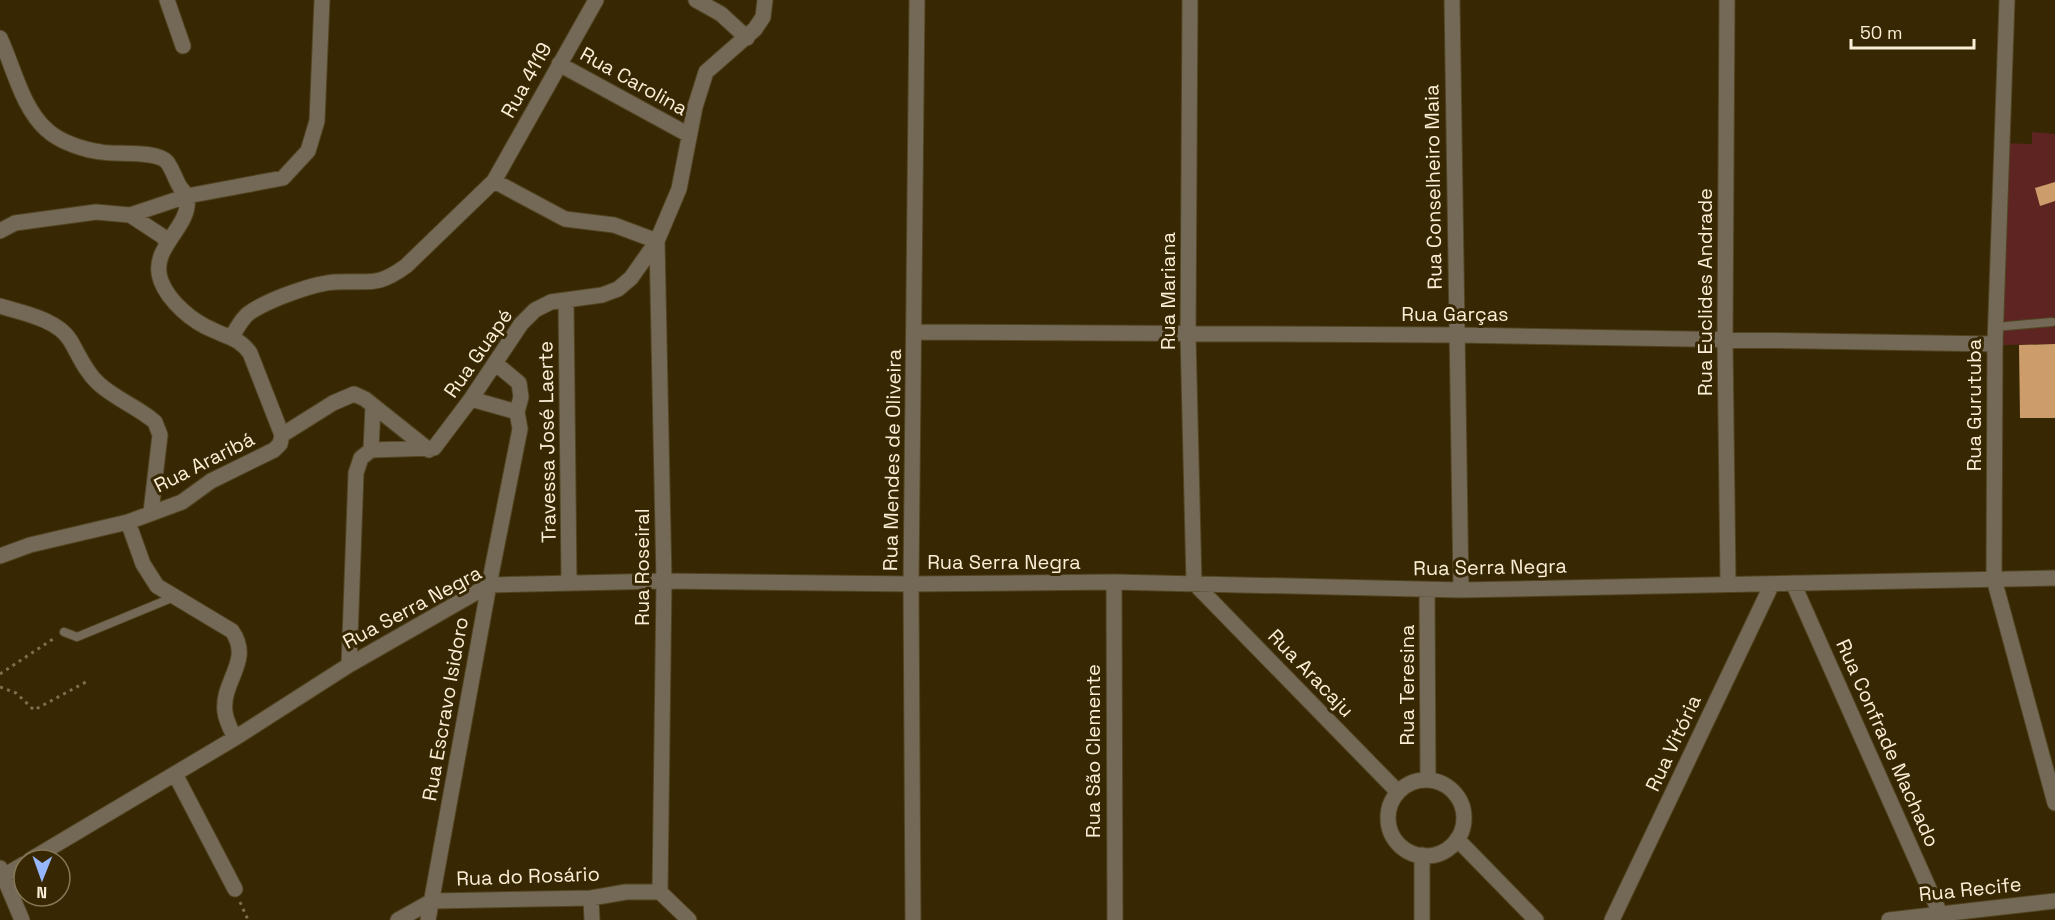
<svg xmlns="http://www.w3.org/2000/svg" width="2055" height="920" viewBox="0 0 2055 920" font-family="'Space Grotesk',sans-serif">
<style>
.green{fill:#5e2421}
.building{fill:#cd9c6b}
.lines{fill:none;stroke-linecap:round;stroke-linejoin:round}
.service-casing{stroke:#524421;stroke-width:10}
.minor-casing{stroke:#524421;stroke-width:17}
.tertiary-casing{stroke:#524421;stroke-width:17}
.path{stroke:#7d6f4f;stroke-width:3;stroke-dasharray:3 4.5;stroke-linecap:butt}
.service{stroke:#736956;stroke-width:8}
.minor{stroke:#736956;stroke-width:15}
.tertiary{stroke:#736956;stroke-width:15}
.labels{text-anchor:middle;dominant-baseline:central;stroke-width:6;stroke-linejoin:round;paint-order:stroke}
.street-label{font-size:20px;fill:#faeed6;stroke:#372803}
</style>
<rect width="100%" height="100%" fill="#372803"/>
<path class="green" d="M2032 132 2055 134V344L2000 345 2001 143 2032 144Z"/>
<path class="building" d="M2055 182V201L2040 206 2035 188Z
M2055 344V418H2020L2019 345Z"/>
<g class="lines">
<g class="service-casing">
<path id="service" d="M1996 327 2052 322
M64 632 77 637 174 597"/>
</g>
<g class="minor-casing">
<path id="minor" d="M167 0 183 46
M696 0 721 14 747 38
M1190 0 1188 335 1194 583 1398 792
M1452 0 1461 590
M1727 0 1725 339 1728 583
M0 38C14 68 22 108 47 130 60 142 84 150 101 152 117 155 157 150 167 162 173 170 175 179 180 187 182 190 186 193 187 198 192 227 148 248 161 281 169 302 193 322 213 330 229 338 239 338 250 353L282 435
M559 64 689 135
M494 181 565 219 614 225 657 241 664 581 660 892
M130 215 162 236 168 243
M0 231 15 223 96 212 130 215 187 196 283 178 308 151 317 121 322 0
M566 301 569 582
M0 306C22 313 57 319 70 340 79 355 85 371 98 383 115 399 138 407 155 422L160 435 151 512
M914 332 1456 335 1995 344
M232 336C238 327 243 316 252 311 271 299 314 283 336 282 369 280 376 288 406 266L494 181 596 0
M495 363 519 383 521 397 517 412
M371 450 434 448 471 399 521 324 535 310 551 302 602 295 618 289 631 278 657 241 679 189 695 107 706 72 755 29 763 17 765 0
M128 522 143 564 157 586 232 631C253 661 221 681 225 712 226 721 231 730 235 738
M0 556 30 545 128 522 182 502 211 481 274 450 280 444 282 435 333 403 354 394 365 399 429 450
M1114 582 1115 920
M1793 583 1943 920
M1427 590 1428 780
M349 665 356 473 361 458 371 450 373 406
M175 774 235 889
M1388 818a38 38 0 1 1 76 0a38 38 0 1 1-76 0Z
M1457 839 1536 920
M30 860 235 738 349 665 489 585 664 581 911 584 1114 582 1461 590 2055 578
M0 868 22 920
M0 878 24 864
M591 898 592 920
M398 920 432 901 591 898 626 892H660L689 920
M428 920 489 585 520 429 517 412 471 399
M913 920 911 584 917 0
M1422 920V855
M1612 920 1772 584
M1889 920 2055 901"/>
</g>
<g class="tertiary-casing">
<path id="tertiary" d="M2007 0 1995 344 1994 579 2055 803"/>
</g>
<path class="path" d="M0 674 56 637
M0 687 16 693 34 710 86 682
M240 902 248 920"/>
<use href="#service" class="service"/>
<use href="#minor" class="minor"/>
<use href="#tertiary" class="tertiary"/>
</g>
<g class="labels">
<g class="street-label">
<text transform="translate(526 80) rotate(-61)">Rua 4119</text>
<text transform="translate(634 81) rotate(29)">Rua Carolina</text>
<text transform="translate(1433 187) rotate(-91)">Rua Conselheiro Maia</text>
<text transform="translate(1168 291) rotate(-90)">Rua Mariana</text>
<text transform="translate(1705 292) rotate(-90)">Rua Euclides Andrade</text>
<text x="1455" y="314">Rua Garças</text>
<text transform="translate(478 353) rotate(-55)">Rua Guapé</text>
<text transform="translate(1974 405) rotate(-90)">Rua Gurutuba</text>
<text transform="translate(547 442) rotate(-91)">Travessa José Laerte</text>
<text transform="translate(892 460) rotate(-89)">Rua Mendes de Oliveira</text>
<text transform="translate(204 462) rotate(-27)">Rua Araribá</text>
<text x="1004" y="562">Rua Serra Negra</text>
<text transform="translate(642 567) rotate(-90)">Rua Roseiral</text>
<text transform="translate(1490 567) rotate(-1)">Rua Serra Negra</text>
<text transform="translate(412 607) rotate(-28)">Rua Serra Negra</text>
<text transform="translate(1311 673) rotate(46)">Rua Aracaju</text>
<text transform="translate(1407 685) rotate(-90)">Rua Teresina</text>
<text transform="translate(445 709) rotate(-80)">Rua Escravo Isidoro</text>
<text transform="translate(1673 743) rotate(-65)">Rua Vitória</text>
<text transform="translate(1888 743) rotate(66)">Rua Confrade Machado</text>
<text transform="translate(1093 751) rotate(-90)">Rua São Clemente</text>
<text transform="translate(528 876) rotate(-2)">Rua do Rosário</text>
<text transform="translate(1970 889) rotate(-6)">Rua Recife</text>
</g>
</g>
<g transform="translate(42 878) rotate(181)"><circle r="28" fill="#372803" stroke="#857757" stroke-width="1.5"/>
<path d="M0-4.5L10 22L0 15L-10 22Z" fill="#96b6fd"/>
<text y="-9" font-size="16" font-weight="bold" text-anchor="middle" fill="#faeed6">N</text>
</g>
<path d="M1851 39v9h123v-9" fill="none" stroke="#faeed6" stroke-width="3"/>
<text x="1860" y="39" font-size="18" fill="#faeed6" stroke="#372803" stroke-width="4.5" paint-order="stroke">50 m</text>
</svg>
